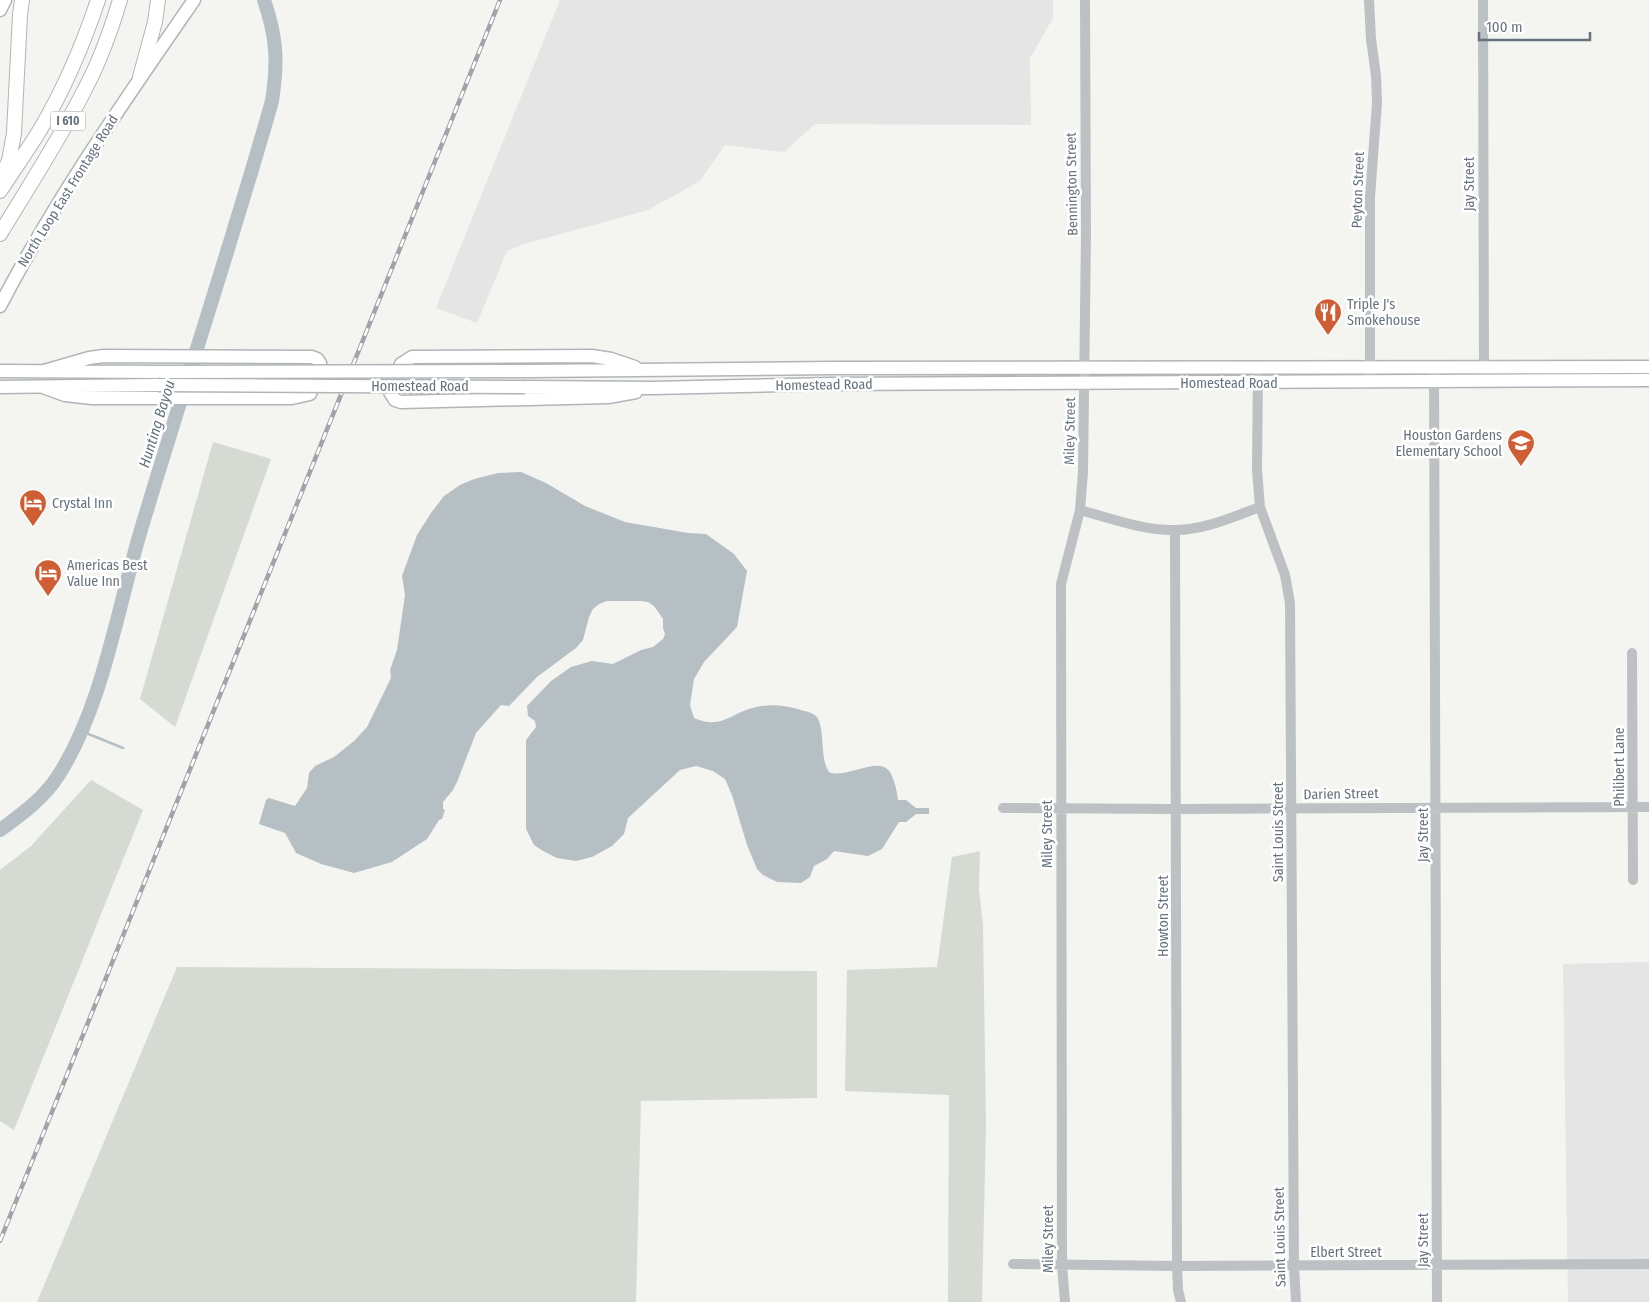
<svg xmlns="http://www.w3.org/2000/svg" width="1649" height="1302" viewBox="0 0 1649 1302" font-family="'Fira Sans Condensed',sans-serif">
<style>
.built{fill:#e4e5e4}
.green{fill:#d5dad2}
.water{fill:#b6c0c4}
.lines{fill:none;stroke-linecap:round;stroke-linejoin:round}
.stream{stroke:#b6c0c4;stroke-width:2.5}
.river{stroke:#b6c0c4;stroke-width:14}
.major-casing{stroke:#b1b5b8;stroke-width:15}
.highway-casing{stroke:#b2b5b8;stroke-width:16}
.minor{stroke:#bdc1c4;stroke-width:10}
.major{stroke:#fff;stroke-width:12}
.highway{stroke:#fff;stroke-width:14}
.rail-casing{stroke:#9fa4a9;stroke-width:4.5}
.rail{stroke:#fff;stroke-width:2.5;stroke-dasharray:8;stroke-linecap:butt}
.major-bridge-casing{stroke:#b1b5b8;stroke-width:15;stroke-linecap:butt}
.major-bridge{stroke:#fff;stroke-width:12}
.labels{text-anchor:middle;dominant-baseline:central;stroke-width:5;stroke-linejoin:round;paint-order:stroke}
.shield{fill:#fff;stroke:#949da5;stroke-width:1}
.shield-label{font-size:12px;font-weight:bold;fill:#66737e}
.street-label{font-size:14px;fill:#66737e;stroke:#fff}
.poi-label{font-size:14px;fill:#66737e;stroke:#fff;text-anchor:start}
.water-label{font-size:15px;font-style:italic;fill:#62737b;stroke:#fff}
</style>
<rect width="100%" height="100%" fill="#f4f4f0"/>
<path class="built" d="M560 0H1053V18L1030 58 1031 125 815 124 784 152 725 145 700 181 648 210 524 244 507 251 477 323 436 308Z
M1649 962V1302H1568L1563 964Z"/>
<path class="green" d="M213 442 271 459 175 727 140 699Z
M91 780 143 810 14 1130 0 1121V870L31 846Z
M980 851 979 890 983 925 986 1124 982 1302H948L949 1095 845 1091 847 970 937 967 952 857Z
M177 967 817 971V1098L641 1101 636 1302H37Z"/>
<path class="water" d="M521 472 546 483 585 506 625 522 688 533 706 534 734 554 747 571 737 627 704 662 694 679 690 705 694 718C722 730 730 713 756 707 770 704 784 705 798 709 803 711 812 712 816 716 826 728 819 757 829 772 847 780 881 753 891 774 895 782 897 791 898 800H906L916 808H929V814H916L906 822H899L882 849 868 856 834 851 827 859 814 866 810 877 801 883 777 882 763 875 757 869 747 845 732 795 725 779 713 771 696 766 680 770 628 818 624 834 612 846 592 857 576 861 557 858 543 851 534 845 526 829V740L536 727 535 721 528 716 527 706 551 681 571 667 592 661 613 664 641 650 653 647 663 639 665 634 663 628V619L654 606 648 602 641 601H607L599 604 593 609 589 617 583 640 576 648 537 677 509 706 501 705 476 733 457 782 453 790 443 802V809L445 810 442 819 439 820 427 839 392 862 354 873 321 864 296 853 285 833 259 824 266 800 269 798 295 806 307 788 309 773 315 766 334 757 354 741 367 727 391 678 390 670 397 650 405 595 402 576 417 535 431 513 444 496 460 485 474 479 498 473Z"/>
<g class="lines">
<path class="stream" d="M81 731 123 748"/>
<path class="river" d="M0 830C21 815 44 798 58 776 102 708 117 611 140 533 183 389 231 246 272 101 278 62 277 38 264 0"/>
<g class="major-casing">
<path id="major" d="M0 10 5 0
M0 306C56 198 125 100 194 0
M635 367 611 359 592 356 412 357 401 364 390 392 395 400 401 402 608 397 636 392
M0 371 162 372
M531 371 833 368 1649 367
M0 387 158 385
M43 387 65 395 92 398H292L310 394 320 367V363L317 359 312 357 104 356 89 358 44 371
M525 387 653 388 830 384 1649 380"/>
</g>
<g class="highway-casing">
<path id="highway" d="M140 77 155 22 158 0
M1 177 9 161 14 133 20 15 22 0
M0 191C13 171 27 151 40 130 64 89 83 45 98 0
M0 234C29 186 60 139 85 89 100 61 111 30 120 0"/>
</g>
<path class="minor" d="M1369 0 1371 39 1376 76 1377 103 1370 197V381
M1483 0 1484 367
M1258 367 1257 470 1260 507 1285 575 1290 603 1294 1266 1296 1302
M1434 368 1437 1302
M1080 510C1109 518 1145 531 1175 530 1204 530 1233 517 1260 507
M1175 531 1177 1266 1178 1290 1181 1302
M1632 653 1633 880
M1003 808 1177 809 1649 807
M1013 1264 1177 1266 1649 1264
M1065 1302 1062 1265 1061 584 1080 510 1083 472 1086 234 1085 0"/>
<use href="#major" class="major"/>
<use href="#highway" class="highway"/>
<g class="rail-casing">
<path id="rail" d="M0 1241 500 0"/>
</g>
<use href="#rail" class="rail"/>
<g class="major-bridge-casing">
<path id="major-bridge" d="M162 372 531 371
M158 385 525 387"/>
</g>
<use href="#major-bridge" class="major-bridge"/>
</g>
<defs>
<g id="restaurant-pin" transform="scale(1.4375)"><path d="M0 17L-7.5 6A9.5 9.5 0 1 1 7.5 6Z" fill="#cf5e35" stroke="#fff"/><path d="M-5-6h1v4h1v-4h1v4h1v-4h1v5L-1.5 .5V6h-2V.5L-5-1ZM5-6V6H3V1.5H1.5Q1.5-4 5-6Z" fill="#fff"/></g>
<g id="school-pin" transform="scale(1.4375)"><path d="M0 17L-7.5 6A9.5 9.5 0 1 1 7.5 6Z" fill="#cf5e35" stroke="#fff"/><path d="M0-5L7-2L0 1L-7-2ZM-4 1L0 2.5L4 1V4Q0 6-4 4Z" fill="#fff"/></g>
<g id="hotel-pin" transform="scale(1.4375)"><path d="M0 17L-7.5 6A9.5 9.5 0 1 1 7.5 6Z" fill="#cf5e35" stroke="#fff"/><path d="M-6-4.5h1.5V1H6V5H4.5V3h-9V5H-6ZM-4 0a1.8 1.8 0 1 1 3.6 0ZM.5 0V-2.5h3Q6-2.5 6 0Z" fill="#fff"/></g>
</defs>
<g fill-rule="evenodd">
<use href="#restaurant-pin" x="1328" y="312"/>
<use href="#school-pin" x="1521" y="443"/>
<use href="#hotel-pin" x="33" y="503"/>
<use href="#hotel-pin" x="48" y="573"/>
</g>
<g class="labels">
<rect class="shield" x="50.5" y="111.5" width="35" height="19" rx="4"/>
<g class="shield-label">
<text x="68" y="121">I 610</text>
</g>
<g class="street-label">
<text transform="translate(1072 184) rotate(-91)">Bennington Street</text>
<text transform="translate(1469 184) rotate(-90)">Jay Street</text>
<text transform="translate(1358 190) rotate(-88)">Peyton Street</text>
<text transform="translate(68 191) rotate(-58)">North Loop East Frontage Road</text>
<text x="1229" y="383">Homestead Road</text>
<text transform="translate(824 385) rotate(-1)">Homestead Road</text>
<text x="420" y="386">Homestead Road</text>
<text transform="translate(1070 431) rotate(-89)">Miley Street</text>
<text transform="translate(1619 767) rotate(-90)">Philibert Lane</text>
<text transform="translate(1341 794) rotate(-1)">Darien Street</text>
<text transform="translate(1278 832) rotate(-90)">Saint Louis Street</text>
<text transform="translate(1047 834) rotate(-90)">Miley Street</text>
<text transform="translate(1423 835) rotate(-90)">Jay Street</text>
<text transform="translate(1163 916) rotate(-90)">Howton Street</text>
<text transform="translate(1280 1237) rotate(-91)">Saint Louis Street</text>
<text transform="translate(1048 1239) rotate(-90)">Miley Street</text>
<text transform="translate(1423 1240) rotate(-90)">Jay Street</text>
<text x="1346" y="1252">Elbert Street</text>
</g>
<g class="poi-label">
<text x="1347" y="304">Triple J's<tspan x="1347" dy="16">Smokehouse</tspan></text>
<text x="1502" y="435" text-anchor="end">Houston Gardens<tspan x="1502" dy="16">Elementary School</tspan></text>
<text x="52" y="503">Crystal Inn</text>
<text x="67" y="565">Americas Best<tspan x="67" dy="16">Value Inn</tspan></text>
</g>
<g class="water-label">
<text transform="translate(157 424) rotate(-73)">Hunting Bayou</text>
</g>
</g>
<path d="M1479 32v8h111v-8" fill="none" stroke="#66737e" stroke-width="2.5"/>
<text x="1486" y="32" font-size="15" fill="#66737e" stroke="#ffffff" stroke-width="4" paint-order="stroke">100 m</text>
</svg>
